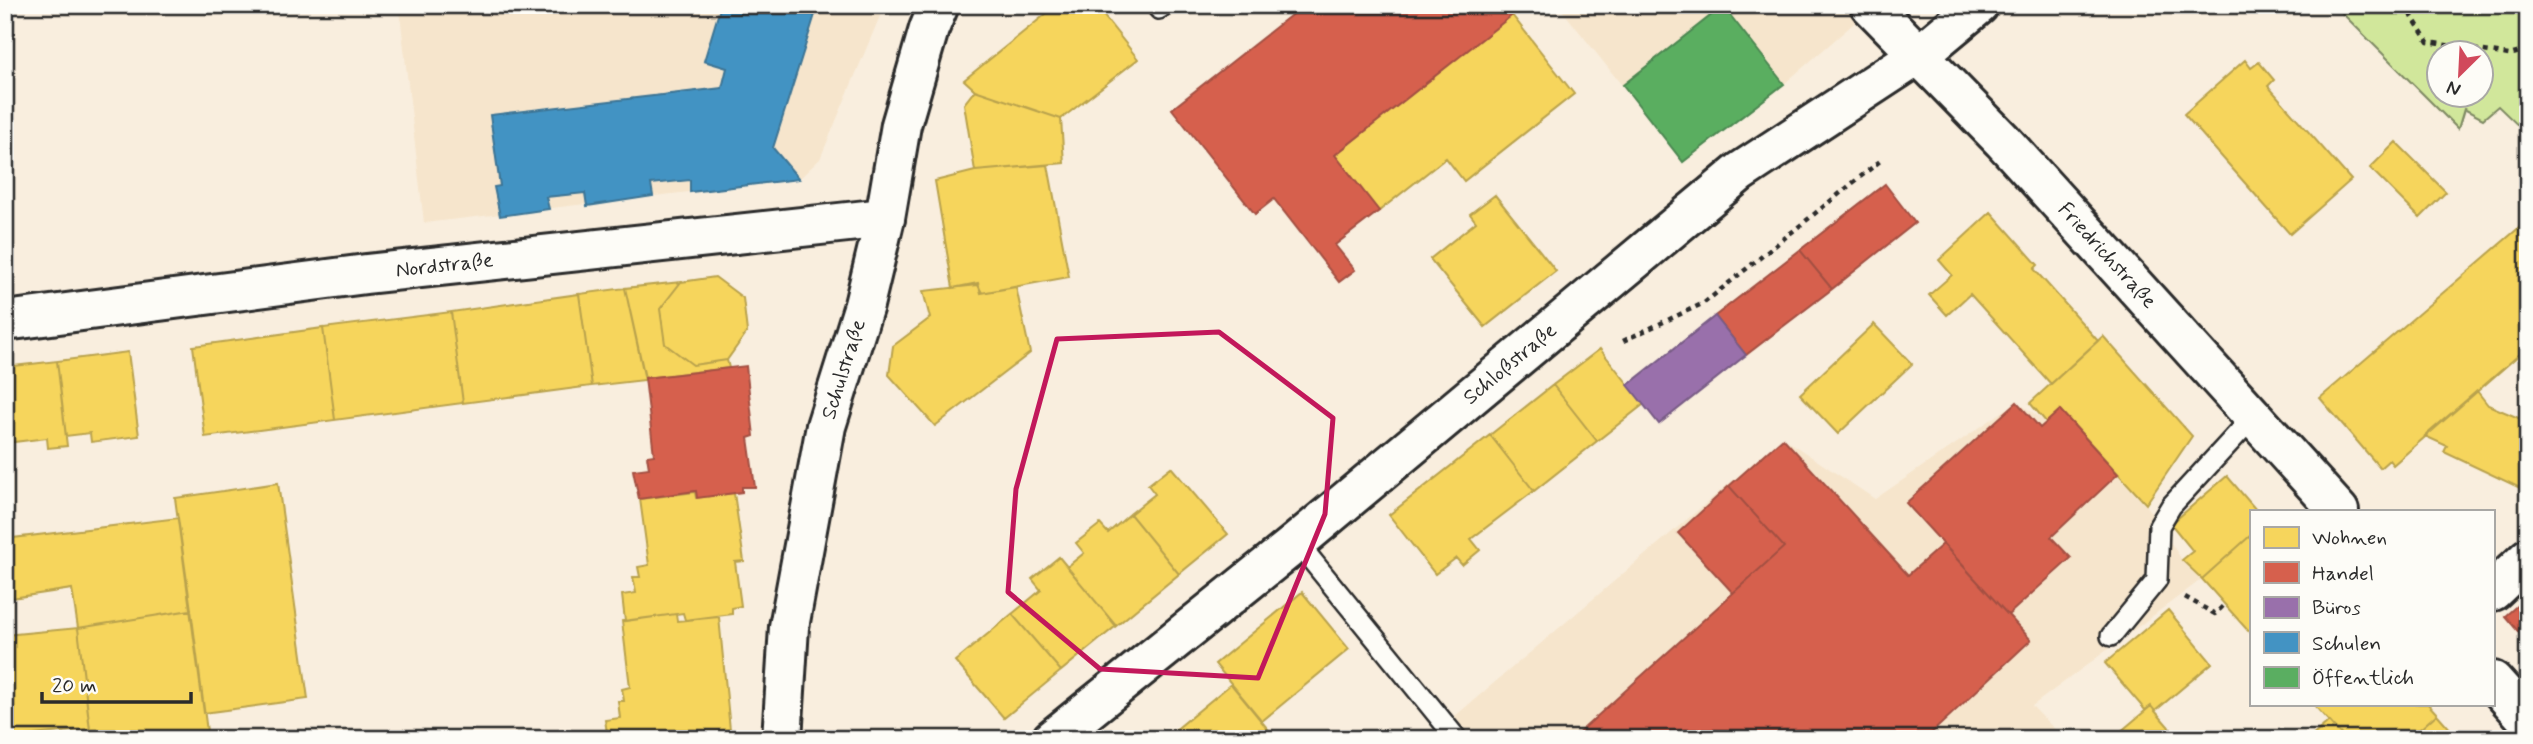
<svg xmlns="http://www.w3.org/2000/svg" width="2533" height="744" viewBox="0 0 2533 744" font-family="Mynerve,sans-serif">
<style>
.built{fill:#f6e5cc}
.green{fill:#d1e79b;stroke:#7e8963;stroke-width:2;fill-rule:evenodd}
.homes{fill:#f6d55c;stroke:#b9a24d;stroke-width:2}
.shops{fill:#d6604d;stroke:#a35043;stroke-width:2}
.offices{fill:#9970ab;stroke:#785b85;stroke-width:2}
.schools{fill:#4393c3;stroke:#3c7495;stroke-width:2}
.public{fill:#5aae61;stroke:#4c8751;stroke-width:2}
.lines{fill:none;stroke-linecap:round;stroke-linejoin:round}
.lane-casing{stroke:#2b2b2b;stroke-width:24}
.street-casing{stroke:#2b2b2b;stroke-width:44}
.secondary-casing{stroke:#2b2b2b;stroke-width:44}
.path{stroke:#2b2b2b;stroke-width:4.5;stroke-dasharray:5 5;stroke-linecap:butt}
.lane{stroke:#fdfcf7;stroke-width:19}
.street{stroke:#fdfcf7;stroke-width:38}
.secondary{stroke:#fdfcf7;stroke-width:38}
.marked{fill:none;stroke:#c2185b;stroke-width:5;stroke-linejoin:round}
.labels{text-anchor:middle;dominant-baseline:central;stroke-width:7;stroke-linejoin:round;paint-order:stroke}
.street-label{font-size:21px;fill:#2b2b2b;stroke:#fdfcf7}
</style>
<rect width="100%" height="100%" fill="#f9eede"/>
<filter id="ink" filterUnits="userSpaceOnUse"><feTurbulence type="fractalNoise" baseFrequency=".0143" numOctaves="2"/><feDisplacementMap in="SourceGraphic" scale="14" xChannelSelector="R" yChannelSelector="G"/><feConvolveMatrix kernelMatrix="1 2 1 2 8 2 1 2 1" color-interpolation-filters="sRGB"/></filter>
<g filter="url(#ink)">
<path class="built" d="M399 5H880V16L820 159 799 179 424 223Z
M1558 5H1875L1784 84 1683 162Z
M2017 402 2047 422 2060 410 2146 504 2182 560 2202 579 2032 706 2064 739H1428L1783 438 1875 499Z"/>
<path class="green" d="M2334 5H2528V135L2498 106 2483 119 2464 109 2458 129ZM2438 52H2480V94H2438Z"/>
<path class="homes" d="M1057 5H1095L1138 59 1061 119 975 90 964 80Z
M1512 15 1574 94 1464 181 1446 158 1379 211 1335 155Z
M2245 60 2251 68 2259 62 2274 80 2268 86 2351 180 2290 234 2184 114Z
M975 90 1061 119 1064 163 975 171 964 104Z
M2396 142 2446 192 2420 218 2370 168Z
M1048 165 1069 277 981 293 978 283 953 288 935 181 975 171Z
M1495 195 1556 271 1485 327 1430 259 1476 222 1470 214Z
M1991 212 2038 265 2034 269 2098 341 2051 384 1970 294 1947 315 1929 295 1952 275 1939 260Z
M2528 220V347L2393 465 2389 460 2380 468 2320 398Z
M715 277 743 298 747 332 727 360 693 365 665 344 660 309 681 282Z
M681 282 660 309 665 344 693 365 727 360 729 368 645 378 625 288Z
M978 285 982 293 1016 287 1030 353 935 426 889 375 893 346 930 318 923 291Z
M625 288 645 380 592 386 579 294Z
M579 294 592 386 463 403 451 312Z
M451 312 463 403 335 420 323 328Z
M1874 324 1912 364 1838 434 1800 394Z
M323 328 335 420 205 437 193 346Z
M2103 336 2192 436 2146 504 2060 410 2047 423 2030 403Z
M1600 349 1644 404 1597 441 1553 385Z
M128 352 139 436 91 442 90 433 66 436 57 361Z
M57 361 67 446 48 448 47 438 5 443V367Z
M1553 385 1597 441 1534 491 1490 435Z
M2477 391 2488 405 2528 422V485L2523 482 2520 488 2444 452 2447 446 2425 436Z
M1490 435 1534 491 1471 539 1480 550 1462 565 1456 558 1435 574 1389 515Z
M1171 467 1228 534 1179 574 1130 514 1155 494 1148 485Z
M2227 476 2257 511H2251V535L2202 579 2182 560 2193 551 2171 524Z
M278 483 308 699 204 713 175 498Z
M695 492 696 498 734 493 744 561 735 562 741 606 732 608V614L685 620 683 613 625 621 622 595 636 593 633 577H640L638 567 649 565 640 499Z
M1130 514 1179 574 1116 626 1067 567 1084 553 1076 543 1100 524 1108 533Z
M178 518 191 610 78 628 72 589 5 599V539Z
M2251 535V632L2250 633 2202 579Z
M1059 557 1116 626 1061 671 1012 614 1041 590 1032 579Z
M1302 592 1349 649 1262 721 1215 664Z
M191 610 208 739H91L78 628Z
M2168 610 2212 663 2155 711 2151 706 2145 710 2105 663Z
M676 614 677 621 719 617 730 730 715 732 716 739H608L605 720 620 718 618 701H624L622 689 630 687 622 621Z
M1012 614 1061 671 1004 718 955 661Z
M78 628 90 729 5 738V635Z
M1231 684 1276 739H1178L1173 732Z
M2313 704H2428L2437 714 2409 739H2345Z
M2151 706 2155 711 2179 739H2126L2120 732Z
M2437 714 2459 739H2409Z
M2329 721 2345 739H2309Z
M826 733 897 735 900 739H826Z"/>
<path class="shops" d="M1304 5H1525L1335 155 1379 211 1335 245 1355 270 1339 282 1274 199 1255 214 1172 109Z
M1885 184 1915 223 1832 289 1800 250Z
M1800 250 1832 289 1746 355 1715 316Z
M746 366 754 436 748 438 755 487H742V492L697 498 696 491 639 499 633 470 649 468 647 456 654 455 645 378Z
M2017 402 2040 428 2060 410 2118 474 2051 537 2071 558 2008 615 1906 503Z
M1783 438 1908 575 1943 544 2031 640 1925 739H1572L1784 547 1729 486Z
M1729 486 1784 547 1733 593 1678 533Z
M2528 596V643L2505 616Z"/>
<path class="offices" d="M1715 316 1746 355 1659 424 1628 385Z"/>
<path class="schools" d="M721 5H818L773 148 799 179 690 192V180L651 184 653 196 587 206 585 193 546 197 549 209 500 216 494 187 500 186 490 115 722 88 727 68 704 61Z"/>
<path class="public" d="M1723 6 1784 84 1683 162 1623 85Z"/>
<g class="lines">
<g class="lane-casing">
<path id="lane" d="M1156 5 1159 9 1164 5
M1297 542 1457 739
M2111 636 2157 580 2159 526 2171 506 2253 417"/>
</g>
<g class="street-casing">
<g id="street">
<path id="s1" d="M1870 5 2003 141 2339 511"/>
<path id="s2" d="M5 321 366 274 885 218"/>
<path d="M2493 591 2528 558"/>
<path d="M2493 681 2528 720"/>
<path id="s3" d="M782 739 789 627 826 426 864 305 885 218 901 125 929 29 939 5"/>
</g>
</g>
<g class="secondary-casing">
<g id="secondary">
<path id="s4" d="M1052 739 1297 542 1740 172 1920 54 1979 5"/>
</g>
</g>
<path class="path" d="M2405 5 2428 42 2509 55 2528 50
M1623 341 1704 303 1880 161
M2185 597 2215 614 2225 604"/>
<use href="#lane" class="lane"/>
<use href="#street" class="street"/>
<use href="#secondary" class="secondary"/>
</g>
</g>
<path class="marked" d="M1219 332 1333 418 1325 514 1258 678 1100 669 1008 592 1016 489 1057 339Z"/>
<g class="labels">
<g class="street-label">
<text stroke="none"><textPath href="#s1" startOffset="345">Friedrichstraße</textPath></text>
<text stroke="none"><textPath href="#s2" startOffset="443">Nordstraße</textPath></text>
<text stroke="none"><textPath href="#s4" startOffset="592">Schloßstraße</textPath></text>
<text stroke="none"><textPath href="#s3" startOffset="376">Schulstraße</textPath></text>
</g>
</g>
<rect width="2533" height="744" fill="none" stroke="#fdfcf7" stroke-width="28"/>
<rect x="14" y="14" width="2505" height="716" fill="none" stroke="#2b2b2b" stroke-width="2.5" filter="url(#ink)"/>
<rect x="2250" y="510" width="245" height="196" fill="#fdfcf7" stroke="#a9a8a5" stroke-width="2"/>
<rect x="2264" y="527" width="35" height="21" fill="#f6d55c" stroke="#a9a8a5" stroke-width="2"/>
<text x="2312" y="544" font-size="21" fill="#2b2b2b">Wohnen</text>
<rect x="2264" y="562" width="35" height="21" fill="#d6604d" stroke="#a9a8a5" stroke-width="2"/>
<text x="2312" y="580" font-size="21" fill="#2b2b2b">Handel</text>
<rect x="2264" y="597" width="35" height="21" fill="#9970ab" stroke="#a9a8a5" stroke-width="2"/>
<text x="2312" y="614" font-size="21" fill="#2b2b2b">Büros</text>
<rect x="2264" y="632" width="35" height="21" fill="#4393c3" stroke="#a9a8a5" stroke-width="2"/>
<text x="2312" y="650" font-size="21" fill="#2b2b2b">Schulen</text>
<rect x="2264" y="667" width="35" height="21" fill="#5aae61" stroke="#a9a8a5" stroke-width="2"/>
<text x="2312" y="684" font-size="21" fill="#2b2b2b">Öffentlich</text>
<g transform="translate(2460 74) rotate(204)"><circle r="33" fill="#fdfcf7" stroke="#a9a8a5" stroke-width="2"/>
<path d="M0-5L12 26L0 18L-12 26Z" fill="#d1495b"/>
<text y="-10" font-size="19" font-weight="bold" text-anchor="middle" fill="#2b2b2b">N</text>
</g>
<path d="M42 692v10h149v-10" fill="none" stroke="#2b2b2b" stroke-width="3.5"/>
<text x="52" y="692" font-size="21" fill="#2b2b2b" stroke="#fdfcf7" stroke-width="5" paint-order="stroke">20 m</text>
</svg>
